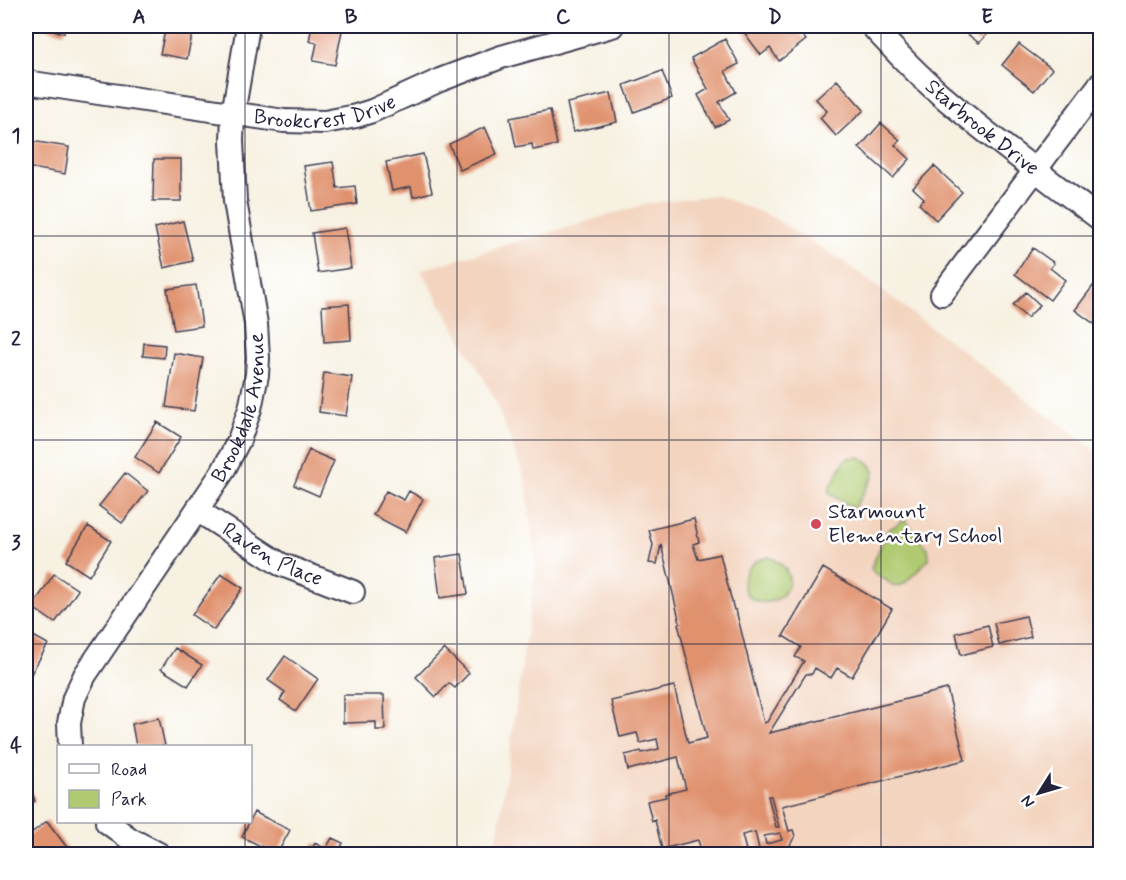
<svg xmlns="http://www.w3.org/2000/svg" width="1126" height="880" viewBox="0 0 1126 880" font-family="Mynerve,sans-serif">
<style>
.built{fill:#f3d4bf}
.green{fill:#afca70;stroke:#687656;stroke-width:1.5}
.building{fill:#e0916d;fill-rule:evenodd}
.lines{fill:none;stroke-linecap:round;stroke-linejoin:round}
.minor-casing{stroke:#424154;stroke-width:26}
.minor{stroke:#fff;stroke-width:22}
.grid{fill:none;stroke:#22223b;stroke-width:1.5;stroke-opacity:0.55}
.poi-dot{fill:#d1495b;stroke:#fff;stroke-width:2}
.labels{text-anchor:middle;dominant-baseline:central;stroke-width:5;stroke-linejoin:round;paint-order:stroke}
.street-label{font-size:21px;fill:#22223b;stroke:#fff}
.poi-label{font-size:21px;fill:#22223b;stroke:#fff;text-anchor:start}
.neatline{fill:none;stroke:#22223b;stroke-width:2}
.grid-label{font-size:20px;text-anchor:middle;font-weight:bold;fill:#22223b}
</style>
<rect width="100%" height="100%" fill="#fff"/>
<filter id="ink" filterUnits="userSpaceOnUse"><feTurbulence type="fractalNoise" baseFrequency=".0167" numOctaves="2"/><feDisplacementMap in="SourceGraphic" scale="12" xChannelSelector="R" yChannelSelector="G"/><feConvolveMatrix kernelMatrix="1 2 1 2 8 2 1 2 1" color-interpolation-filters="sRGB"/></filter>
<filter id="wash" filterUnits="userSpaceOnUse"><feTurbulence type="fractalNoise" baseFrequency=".008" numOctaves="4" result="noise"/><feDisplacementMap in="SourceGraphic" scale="24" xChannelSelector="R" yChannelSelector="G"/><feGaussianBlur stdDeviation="1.35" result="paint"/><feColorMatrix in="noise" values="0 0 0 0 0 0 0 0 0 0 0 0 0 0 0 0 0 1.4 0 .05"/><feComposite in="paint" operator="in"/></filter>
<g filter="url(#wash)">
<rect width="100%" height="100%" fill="#f7f1e2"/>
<path class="built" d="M716 195 770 216 840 259 1100 454V854H495L536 567 526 482 493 395 421 270 650 203Z"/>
<path class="green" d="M859 457C866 459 872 465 874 472L873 477 856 505 853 508 830 494 829 489 845 460 849 458Z
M906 519 915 535 928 548 929 559 904 584 898 586H893L886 580 875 574 871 568 888 530Z
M769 557C784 563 796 578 784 593 780 599 775 601 768 602 734 605 736 561 769 557Z"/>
<g id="blocks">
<path class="building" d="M38 26H66L64 33Z
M166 26H194L187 59 160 54Z
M312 26H343L335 65 313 61 317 43 309 41Z
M751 26H794L806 40 779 61 770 48 761 55 743 31Z
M957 26H995L979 43Z
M725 39 739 64 725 71 736 92 719 102 729 120 715 127 698 95 708 89 691 58Z
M1019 44 1052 69 1034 91 1002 65Z
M662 71 672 98 634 112 624 85Z
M837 80 864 110 836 136 820 118 827 111 816 99Z
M611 93 617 122 573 132 567 103Z
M550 110 557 145 533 150 532 144 516 147 510 118Z
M881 123 900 140 895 145 910 159 893 178 859 148Z
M485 127 497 154 460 170 449 144Z
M31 141 69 147 65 174 26 167Z
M423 154 432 192 413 197 411 187 392 191 386 162Z
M154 159H181V201H153Z
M333 162 337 188 355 186 357 204 311 211 304 166Z
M934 166 962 192 936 220 919 204 924 198 913 188Z
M183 221 193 261 164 268 155 228Z
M345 228 351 268 318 273 312 233Z
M1033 248 1054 263 1050 268 1065 280 1050 300 1015 274Z
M1096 282 1100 285V328L1075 310Z
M196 285 202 326 174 330 167 289Z
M1026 292 1040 305 1027 318 1013 305Z
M349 304 351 340 324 342 322 306Z
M144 343 165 345 164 358 143 356Z
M174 353 203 358 194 411 166 407Z
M324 373 352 377 346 416 319 412Z
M157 422 181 437 159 473 135 457Z
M309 450 334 461 319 496 294 485Z
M125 473 148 491 122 523 99 506Z
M386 491 404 500 409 491 423 499 406 532 373 515Z
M694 519 699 542 693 544 698 559 720 554 734 610H736L764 723 767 722 804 661 795 657 801 647 783 636 823 568 892 609 852 677 837 668 831 678 815 668 812 674H806L769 733 947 689 965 760 782 806 789 831 793 830 795 836 785 854H773L767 851 760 853 755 832 742 835 747 854H702L698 840 662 849 655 820 652 821 647 801 666 797 665 794 686 789 678 757 628 770 625 755 641 751 642 753 659 749 657 739 640 743 637 733 620 737 611 701 674 686 688 743 707 738 678 624 680 623 661 544 657 564 649 563 653 545 649 530ZM768 796H771L779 827H776ZM780 833 782 840 766 844 764 836Z
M88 526 111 541 89 576 66 561Z
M462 554 468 594 440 598 435 558Z
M54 574 78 590 55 623 32 607Z
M221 574 243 588 214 630 192 615Z
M1026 616 1031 637 999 645 994 623Z
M988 625 993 647 961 655 956 633Z
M26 632 48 644 27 681 26 680Z
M175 648 202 665 188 686 161 669Z
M444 649 469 673 455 688 449 683 436 697 416 677Z
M285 656 318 679 296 711 280 700 285 692 268 680Z
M343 695H384L385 730H376V722L343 723Z
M159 718 165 746H136L132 724Z
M26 774 35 801 26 805Z
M254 812 290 830 277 854 242 837Z
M47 821 72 854H32L26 845V837Z
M332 838 343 843 338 854H309L315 843 326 849Z"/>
</g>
</g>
<g filter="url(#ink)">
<use href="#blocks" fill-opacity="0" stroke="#424154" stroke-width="1.5"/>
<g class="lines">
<g class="minor-casing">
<g id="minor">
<path id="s1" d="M872 26C893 49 916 73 940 94 991 138 1046 178 1100 219"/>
<path id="s2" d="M26 82 284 121 325 122 356 116 372 111 440 80 501 57 612 26"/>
<path d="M942 294 1100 84"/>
<path id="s3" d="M197 510 280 564 353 592"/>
<path id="s4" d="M70 746 69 723 74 698 85 675 222 473 239 440 250 409 257 375 258 358 256 324 235 201 232 141 233 114 248 26"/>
<path d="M107 822 130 839 159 854"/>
</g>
</g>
<use href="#minor" class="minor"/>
</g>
</g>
<path class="grid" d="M245 26V746M457 26V854M669 26V854M881 26V854M26 236H1100M26 440H1100M26 644H1100M245 822V854"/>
<circle class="poi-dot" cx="816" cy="524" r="6"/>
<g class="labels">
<g class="street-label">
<text stroke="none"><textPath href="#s2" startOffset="303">Brookcrest Drive</textPath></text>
<text stroke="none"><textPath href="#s1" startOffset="150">Starbrook Drive</textPath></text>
<text stroke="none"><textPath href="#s4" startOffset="387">Brookdale Avenue</textPath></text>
<text stroke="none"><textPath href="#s3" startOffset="88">Raven Place</textPath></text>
</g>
<g class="poi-label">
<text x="828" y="512">Starmount<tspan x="828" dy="24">Elementary School</tspan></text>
</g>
</g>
<rect width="1126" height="880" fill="none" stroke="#fff" stroke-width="66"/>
<rect x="57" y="745" width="195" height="78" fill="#ffffff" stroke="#a7a7b1" stroke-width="1.5"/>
<rect x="69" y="764" width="30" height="9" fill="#ffffff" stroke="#a7a7b1" stroke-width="1.5"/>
<text x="111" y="775" font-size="18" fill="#22223b">Road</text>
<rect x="69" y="790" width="30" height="18" fill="#afca70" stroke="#a7a7b1" stroke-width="1.5"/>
<text x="111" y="805" font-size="18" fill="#22223b">Park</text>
<g transform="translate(1039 793) rotate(233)" stroke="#ffffff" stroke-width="4.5" paint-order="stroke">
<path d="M0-4.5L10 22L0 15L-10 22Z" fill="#22223b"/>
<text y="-9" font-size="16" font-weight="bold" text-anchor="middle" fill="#22223b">N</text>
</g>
<rect x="33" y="33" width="1060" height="814" class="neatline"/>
<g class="grid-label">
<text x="139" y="23">A</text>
<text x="351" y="23">B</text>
<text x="563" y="23">C</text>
<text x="775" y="23">D</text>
<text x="987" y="23">E</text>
<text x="16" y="142">1</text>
<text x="16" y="345">2</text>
<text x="16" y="549">3</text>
<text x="16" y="752">4</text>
</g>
</svg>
